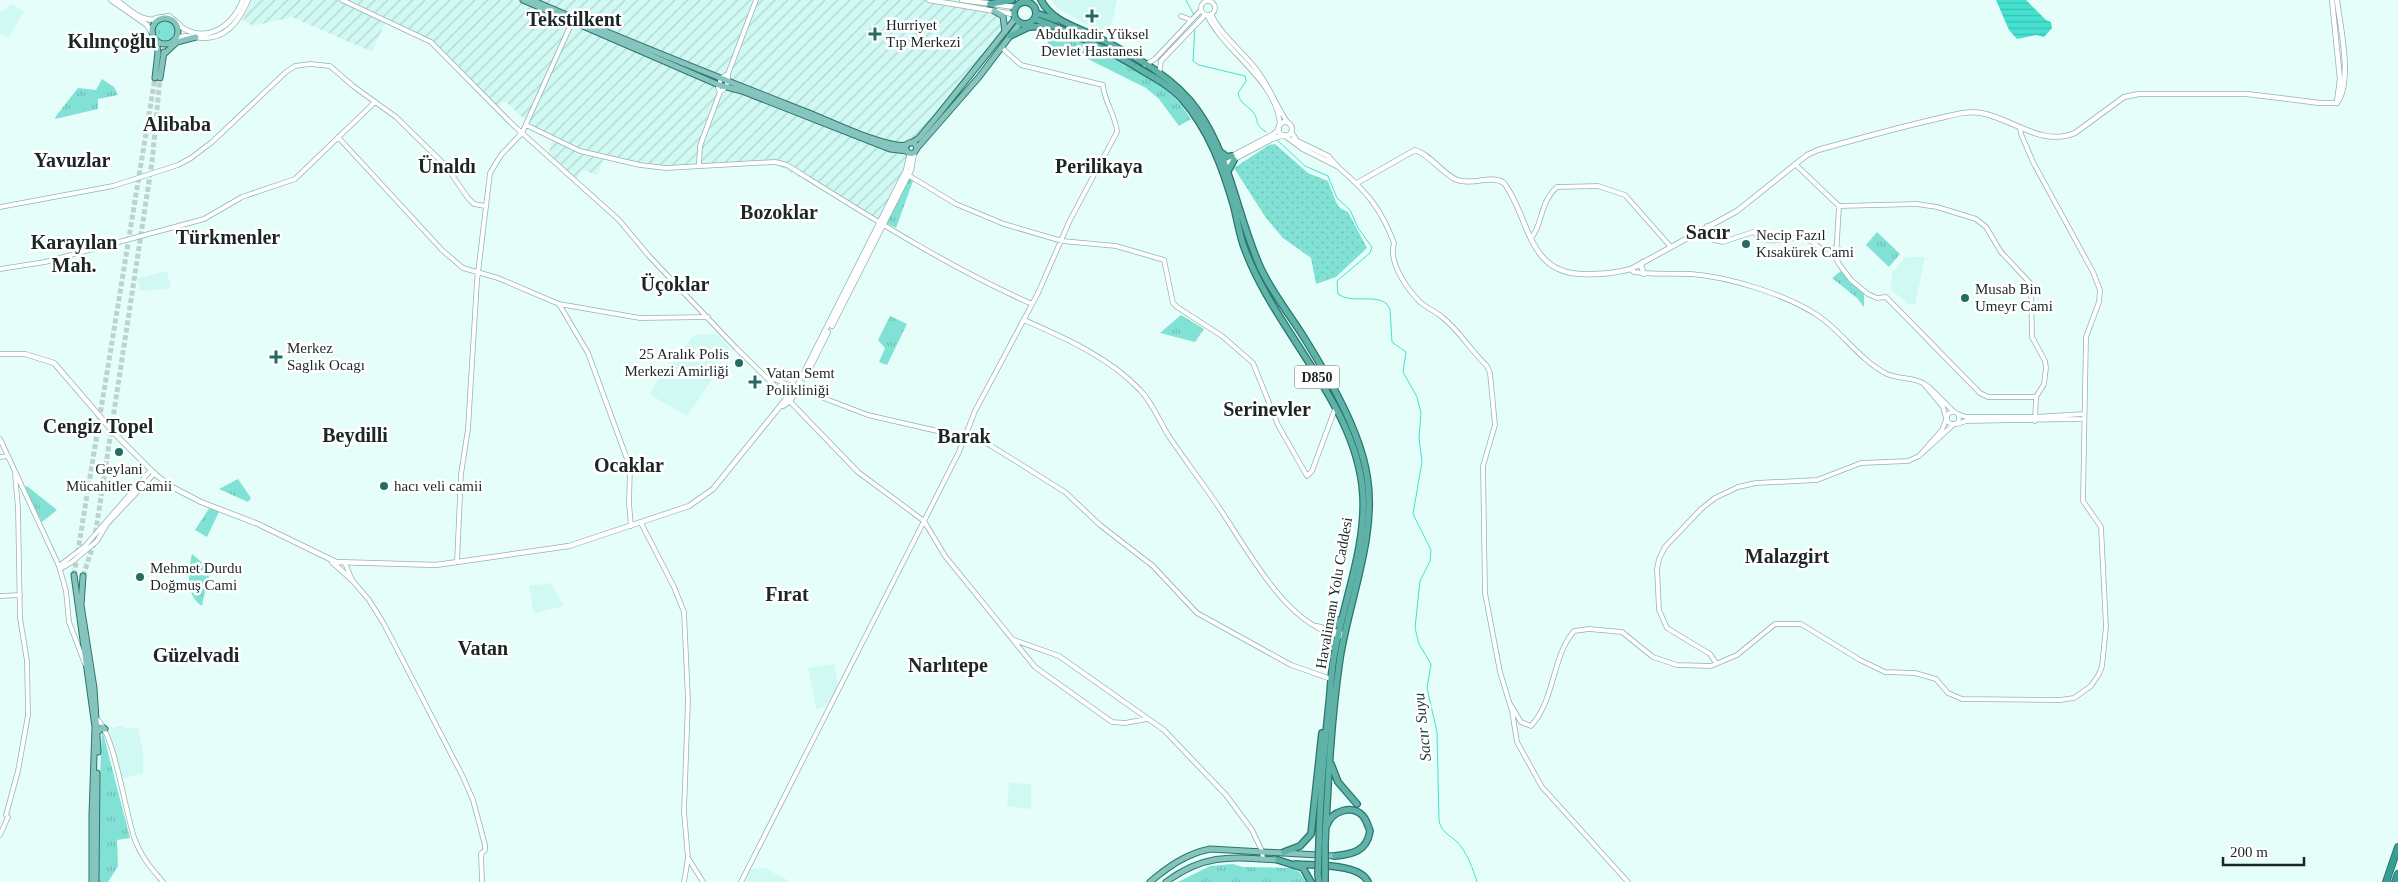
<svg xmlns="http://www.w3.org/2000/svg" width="2398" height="882" viewBox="0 0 2398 882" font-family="Georgia,serif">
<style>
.built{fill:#d0f9f3}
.industrial{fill:url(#industrial-furrows)}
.grass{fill:url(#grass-tufts)}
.garden{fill:url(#garden-dots)}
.water{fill:url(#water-rules)}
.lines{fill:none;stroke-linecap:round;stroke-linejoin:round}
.stream{stroke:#45e1d0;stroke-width:1}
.primary-tunnel{stroke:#bdd3cf;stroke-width:5;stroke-dasharray:5 2.5;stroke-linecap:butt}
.tertiary-casing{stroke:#96b3af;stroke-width:5.5}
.secondary-casing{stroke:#96b3af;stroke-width:6}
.primary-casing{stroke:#2c756c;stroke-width:7}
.trunk-casing{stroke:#2c756c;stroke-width:8}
.motorway-casing{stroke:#2c756c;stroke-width:8}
.tertiary{stroke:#fff;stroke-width:4}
.secondary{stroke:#fff;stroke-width:4.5}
.primary{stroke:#86c5be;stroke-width:5}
.trunk{stroke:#5eb2a8;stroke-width:5.5}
.motorway{stroke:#359f93;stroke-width:6}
.trunk-bridge-casing{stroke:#2c756c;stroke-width:8;stroke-linecap:butt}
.trunk-bridge{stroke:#5eb2a8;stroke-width:5.5}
.poi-dot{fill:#236c63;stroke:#fff;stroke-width:2}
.labels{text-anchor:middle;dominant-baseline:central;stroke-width:5;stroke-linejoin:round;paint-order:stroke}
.shield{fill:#fff;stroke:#606866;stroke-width:1}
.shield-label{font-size:14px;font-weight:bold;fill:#1c2725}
.poi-label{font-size:15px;fill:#1c2725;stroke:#fff;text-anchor:start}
.street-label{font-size:15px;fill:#1c2725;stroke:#fff}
.water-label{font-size:16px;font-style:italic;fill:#263f3c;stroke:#fff}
.district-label{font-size:20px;font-weight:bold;fill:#1c2725;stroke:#fff}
</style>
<defs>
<pattern id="industrial-furrows" width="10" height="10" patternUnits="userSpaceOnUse" patternTransform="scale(1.25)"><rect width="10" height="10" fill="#d0f9f3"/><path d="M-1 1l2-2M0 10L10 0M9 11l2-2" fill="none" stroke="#b2d5d0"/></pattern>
<pattern id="grass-tufts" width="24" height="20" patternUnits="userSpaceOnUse" patternTransform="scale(1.25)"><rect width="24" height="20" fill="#81e1d4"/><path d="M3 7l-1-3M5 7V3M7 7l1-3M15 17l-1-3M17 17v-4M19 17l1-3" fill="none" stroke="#6fc1b6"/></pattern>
<pattern id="garden-dots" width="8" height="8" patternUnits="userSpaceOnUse" patternTransform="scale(1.25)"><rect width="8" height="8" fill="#81e1d4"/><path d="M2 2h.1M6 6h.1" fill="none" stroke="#6fc1b6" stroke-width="1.8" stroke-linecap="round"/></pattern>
<pattern id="water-rules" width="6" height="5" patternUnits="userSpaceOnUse" patternTransform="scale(1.25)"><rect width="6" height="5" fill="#45e1d0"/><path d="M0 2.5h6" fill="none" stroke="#3cc1b2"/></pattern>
</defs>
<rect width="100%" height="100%" fill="#e5fef9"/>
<path class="built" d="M1052 0H1117L1112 22 1105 38 1090 31 1092 28 1056 7Z
M13 4 24 12 8 38 0 33V12Z
M1906 257H1925L1915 304H1907L1893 291 1891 287 1892 272Z
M167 271 171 288 140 291 138 278Z
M717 334 732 351 687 416 649 394 665 370 694 335Z
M551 583 563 605 561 607 534 613 529 586Z
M834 664 838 684 833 696 822 708 816 709 808 668Z
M123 725 125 728H138L143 752V773L122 779 107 730Z
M1009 783 1031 784V809L1007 806Z
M765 868 789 881V882H745L750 869Z"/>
<path class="industrial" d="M252 0H959V6L997 16 1004 23V30L999 40 911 144 884 225 774 163 681 168 631 164 604 157 597 175 582 170 576 180 548 155 553 139 523 125 525 120 505 101 495 108 426 39 386 21 372 52 292 17 253 26 243 20Z"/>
<path class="grass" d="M155 31a10 10 0 1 1 20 0a10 10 0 1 1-20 0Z
M1047 29C1078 34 1145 71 1169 92 1178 100 1184 109 1191 119L1179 126 1159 99 1146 88 1076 53 1048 47Z
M102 79 114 87 118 95 98 99V109L55 119 56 116 78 88 96 90Z
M908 177 913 181 896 228 886 223Z
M1877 232 1900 254 1889 267 1866 245Z
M1841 271 1864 293V307L1857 298 1832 278Z
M1181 315 1204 329 1195 342 1160 333Z
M890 316 907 324 887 365 879 362 885 348 878 340Z
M238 479 251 498 248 502 219 489Z
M27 486 57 510 42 522 24 488Z
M210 507 219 512 207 537 195 530Z
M192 554 212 571 207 581 202 606C185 596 188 571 192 554Z
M102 729 130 838 117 840 118 866 108 882H99L98 828Z
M1233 864 1243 867 1292 868 1299 872 1307 882H1178L1210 866Z"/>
<path class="garden" d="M1275 144 1308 173 1328 181 1336 202 1340 208 1348 212 1367 248 1336 277 1316 284 1311 258 1283 238 1266 218 1234 168 1269 145Z"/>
<path class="water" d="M1996 0H2026L2046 20 2051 22 2052 28 2044 37 2036 35 2017 39 2009 30Z"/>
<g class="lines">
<path class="stream" d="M1186 0 1194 15
M1195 26 1193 61 1199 65 1245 76 1246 81 1238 93C1240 104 1247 105 1253 112 1260 122 1253 123 1266 132
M1277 140 1305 166 1328 176 1337 198 1350 210 1358 228 1372 247 1370 253 1337 281 1338 294C1351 304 1372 294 1386 303L1390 309 1392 342 1406 352 1403 372 1417 397 1421 413 1419 438 1422 462 1413 514 1431 550 1430 561 1420 581 1415 628 1419 644 1431 664 1427 688 1437 732 1439 821C1442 833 1449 834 1457 842 1467 852 1473 869 1477 882"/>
<path class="primary-tunnel" d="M74 575 155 78
M83 576 94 543 152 162 160 78"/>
<g class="tertiary-casing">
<path id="tertiary" d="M342 0 431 42 512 124 619 220 649 256 736 348 775 386 858 472 924 521 945 556 1035 667 1112 722 1125 723 1147 719
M1201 8a7 7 0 1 1 14 0a7 7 0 1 1-14 0Z
M1211 14C1221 35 1242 51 1256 69 1269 85 1276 106 1288 123
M1207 15C1224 52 1277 80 1280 125
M1181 16 1191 20
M1145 65 1155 59 1201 10
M1159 74 1161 61 1205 15
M720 92 718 88 721 78 728 74
M526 125 580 151 640 165 666 168 775 162 787 165C867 215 946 266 1032 304
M338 137 442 250 463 268 498 278 559 304 640 318 708 317
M1795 164 1839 206 1917 204 1937 207 1976 219 1986 227 2001 252 2031 284 2032 337 2045 361 2046 368 2044 384 2036 397 2035 421
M699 165 700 146 720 92C727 88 729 82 728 74L756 0
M1337 166C1366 191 1381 208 1394 243 1388 262 1407 289 1420 302 1427 308 1435 311 1442 317 1459 330 1471 351 1487 366L1490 373 1495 425 1483 466 1485 593 1500 672 1512 711 1517 742 1542 787 1628 882
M908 175 956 204 1004 224 1062 241 1116 246 1164 260 1173 303 1177 307 1222 336 1253 363 1278 425 1307 476 1312 471 1335 409
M1839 206 1836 258 1839 264 1851 280 1868 294 1877 298 1886 297 1980 393 1988 397H2036
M0 207 113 186 178 165 191 158 212 142 286 72 295 66 310 64 330 66 353 86 396 117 445 165 468 198 474 204 485 206
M1707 226 1714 240 1723 242 1753 232C1756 234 1760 238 1763 239 1782 246 1800 227 1821 249L1838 248
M1531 238C1543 225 1539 203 1557 187L1598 186 1625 195 1670 246
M0 269 45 262 204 219 242 197 295 179 375 102
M1631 269 1634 272C1653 275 1671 273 1691 274 1729 277 1785 294 1817 315 1842 331 1859 360 1887 374 1898 379 1912 377 1923 383
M559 304 588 353 630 467 629 503 631 526
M1024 320C1065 338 1109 357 1140 390 1153 403 1160 423 1170 438 1185 460 1201 481 1216 503 1246 546 1285 626 1340 636
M766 378H771L868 415 985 442 1065 492 1100 525 1153 566 1197 613 1291 665 1331 679
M1947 418a6 6 0 1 1 12 0a6 6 0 1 1-12 0Z
M1958 414 1966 417H2035L2084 414
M1946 418 1943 407 1923 383 1930 388 1954 412
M1946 420 1942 430 1919 456 1953 425
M1957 424 1966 421 2083 419
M0 439 59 566 66 591 69 622 85 664
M0 457 8 456
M641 523 674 587 684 612 688 700 684 812 688 858 684 882
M457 562 461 474 468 429 477 281 490 173 501 155 522 133 573 20
M345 563 352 580 369 600 384 624 463 777 473 800 485 845V850L481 854 482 882
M59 566 85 546 151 470
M60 569 72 562 97 541 107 524 155 473
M0 596 20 595
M1317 626 1341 633
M1014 640 1059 656 1164 730 1226 795 1252 830 1262 851 1263 859
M1716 663 1710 654 1667 628 1659 610 1657 569 1659 559 1665 547 1701 509 1715 498 1738 487 1756 483 1817 480 1861 463 1908 461 1919 456
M1510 704 1521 722 1531 726C1556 698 1551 658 1574 631L1589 629 1622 632 1653 657 1677 665 1711 666 1737 655 1775 624H1801L1860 660 1885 672 1915 673 1936 679 1948 693 1962 699 2060 700 2074 698 2091 686 2099 674 2102 666 2106 627 2101 527 2083 501 2086 337 2099 302 2100 290 2093 272 2033 162 2021 134 2020 127
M97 719C115 735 125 813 135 840 141 857 152 869 163 882
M6 815 18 771 28 715 27 661 20 618 18 508 15 474
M0 835 8 817
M688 858 703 882
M741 882 959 452 975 411 1038 293 1070 220 1117 132C1116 115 1104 102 1103 85L1021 65 1002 48"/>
</g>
<g class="secondary-casing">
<path id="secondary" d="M111 0 147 25 152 33
M117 0C130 11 143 23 160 19
M929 0 1013 14
M962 0 1015 7
M2332 0 2340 79 2337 102
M2337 0C2340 26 2353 81 2337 103
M156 18 169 16 180 25
M176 23C203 46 231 29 243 0
M175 39C185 34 192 37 202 38 226 39 240 20 248 0
M1278 129a7 7 0 1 1 14 0a7 7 0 1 1-14 0Z
M1230 157 1274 134 1279 129
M1223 165 1272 139 1284 135 1303 149 1337 166 1328 156 1297 141 1291 132
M1357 183 1415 150C1431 155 1441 173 1457 180 1473 186 1490 174 1504 183 1530 218 1527 272 1581 274 1598 275 1615 273 1631 269L1737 211 1807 155 1818 150C1857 139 1896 128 1936 119 1950 116 1967 110 1981 113 2014 119 2041 147 2075 133L2124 97 2139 94H2247L2320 103H2337
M1643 262 1641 265 1644 274
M832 326 911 170 914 153
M0 354H25L54 363 116 435 156 475 172 487 201 502 258 524 336 562 436 565 569 546 689 506 713 489 798 384 906 170 910 153
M808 372 828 332
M783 406 790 401 802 383
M332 562 352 580"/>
</g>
<g class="primary-casing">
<path id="primary" d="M523 0 719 85 742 91 890 149 907 151
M532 0C625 41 720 78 814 115 834 123 888 149 907 145
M994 11 1003 16 1005 32
M152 31a13 13 0 1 1 26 0a13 13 0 1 1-26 0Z
M163 55 177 42 196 37
M155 78 158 52 156 41
M160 78 164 52
M905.5 148a5.5 5.5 0 1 1 11 0a5.5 5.5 0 1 1-11 0Z
M911 143 919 138 939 114 1015 19
M917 148 979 77 1020 23
M74 575 95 727 92 815V882
M83 576 81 605 94 688 98 752
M99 731 102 727 105 729
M96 882 97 773
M1150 882C1169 866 1186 854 1210 849L1335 856
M1166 882C1205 853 1232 857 1278 860"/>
</g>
<g class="trunk-casing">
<path id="trunk" d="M1041 0C1052 22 1077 27 1097 37 1133 56 1174 76 1198 111 1231 158 1237 217 1261 269 1273 294 1290 315 1305 339 1329 378 1360 431 1367 476 1377 535 1349 600 1340 658 1331 719 1328 782 1325 843
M1014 13a11 11 0 1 1 22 0a11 11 0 1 1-22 0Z
M990 4 1012 0
M1036 13 1056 20
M1035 19C1073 33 1108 49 1143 71 1157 79 1171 87 1182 99 1209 130 1223 168 1234 207 1237 219 1239 232 1243 244 1272 329 1358 404 1363 495 1366 547 1344 600 1335 651 1331 668 1331 686 1329 704 1324 750 1320 796 1319 843
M1010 36 1029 27 1051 26
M1222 153 1227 157 1232 156
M1228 171 1234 160
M1326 628 1333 627 1339 620
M1327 632 1331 638 1334 648
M1331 764 1338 782 1357 804
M1327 825C1332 811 1352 804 1363 816 1367 821 1368 826 1370 831 1367 851 1353 854 1335 856
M1284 852 1300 846 1311 834 1322 733
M1278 860 1303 868 1311 882
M1296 864C1315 866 1360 863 1368 882
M1325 872V882
M1318 874 1319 882"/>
</g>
<g class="motorway-casing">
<path id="motorway" d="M2386 882 2398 847
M2395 882 2398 874"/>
</g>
<use href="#tertiary" class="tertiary"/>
<use href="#secondary" class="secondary"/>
<use href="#primary" class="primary"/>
<use href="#trunk" class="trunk"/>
<use href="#motorway" class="motorway"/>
<g class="trunk-bridge-casing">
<path id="trunk-bridge" d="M1325 843V872
M1318 874 1319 843"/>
</g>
<use href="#trunk-bridge" class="trunk-bridge"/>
</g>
<g class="poi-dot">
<path d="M1089.5 8.5h5v5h5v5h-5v5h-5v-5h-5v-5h5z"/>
<path d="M872.5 26.5h5v5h5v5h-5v5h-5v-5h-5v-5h5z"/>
<circle cx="1746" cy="244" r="5"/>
<circle cx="1965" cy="298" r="5"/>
<path d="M273.5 349.5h5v5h5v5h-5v5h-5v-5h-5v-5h5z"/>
<circle cx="739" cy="363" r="5"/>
<path d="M752.5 374.5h5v5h5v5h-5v5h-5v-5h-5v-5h5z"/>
<circle cx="119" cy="452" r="5"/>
<circle cx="384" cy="486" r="5"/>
<circle cx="140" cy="577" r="5"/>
</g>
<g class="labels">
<rect class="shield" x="1294.5" y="365.5" width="45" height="23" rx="4"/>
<g class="shield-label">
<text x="1317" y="377">D850</text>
</g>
<g class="poi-label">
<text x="886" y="25">Hurriyet<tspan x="886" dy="17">Tıp Merkezi</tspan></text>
<text x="1092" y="34" text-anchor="middle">Abdulkadir Yüksel<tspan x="1092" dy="17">Devlet Hastanesi</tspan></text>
<text x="1756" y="235">Necip Fazıl<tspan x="1756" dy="17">Kısakürek Cami</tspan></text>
<text x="1975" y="289">Musab Bin<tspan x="1975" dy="17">Umeyr Cami</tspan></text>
<text x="287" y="348">Merkez<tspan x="287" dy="17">Saglık Ocagı</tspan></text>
<text x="729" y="354" text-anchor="end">25 Aralık Polis<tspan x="729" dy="17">Merkezi Amirliği</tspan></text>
<text x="766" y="373">Vatan Semt<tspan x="766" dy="17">Polikliniği</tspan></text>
<text x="119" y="469" text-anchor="middle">Geylani<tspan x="119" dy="17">Mücahitler Camii</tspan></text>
<text x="394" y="486">hacı veli camii</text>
<text x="150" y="568">Mehmet Durdu<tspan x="150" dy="17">Doğmuş Cami</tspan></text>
</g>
<g class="street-label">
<text transform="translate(1334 593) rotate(-80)">Havalimanı Yolu Caddesi</text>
</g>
<g class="water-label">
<text transform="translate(1422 727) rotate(-96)">Sacır Suyu</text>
</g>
<g class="district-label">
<text x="574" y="19">Tekstilkent</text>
<text x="112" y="41">Kılınçoğlu</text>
<text x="177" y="124">Alibaba</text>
<text x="72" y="160">Yavuzlar</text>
<text x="447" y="166">Ünaldı</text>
<text x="1099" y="166">Perilikaya</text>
<text x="779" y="212">Bozoklar</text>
<text x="1708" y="232">Sacır</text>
<text x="228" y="237">Türkmenler</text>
<text x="74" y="242">Karayılan<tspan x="74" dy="23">Mah.</tspan></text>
<text x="675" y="284">Üçoklar</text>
<text x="1267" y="409">Serinevler</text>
<text x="98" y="426">Cengiz Topel</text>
<text x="355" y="435">Beydilli</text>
<text x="964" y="436">Barak</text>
<text x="629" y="465">Ocaklar</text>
<text x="1787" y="556">Malazgirt</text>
<text x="787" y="594">Fırat</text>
<text x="483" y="648">Vatan</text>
<text x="196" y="655">Güzelvadi</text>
<text x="948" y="665">Narlıtepe</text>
</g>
</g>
<path d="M2223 857v8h81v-8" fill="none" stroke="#1c2725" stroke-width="2.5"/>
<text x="2230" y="857" font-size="15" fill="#1c2725" stroke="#ffffff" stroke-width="4" paint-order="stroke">200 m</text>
</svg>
